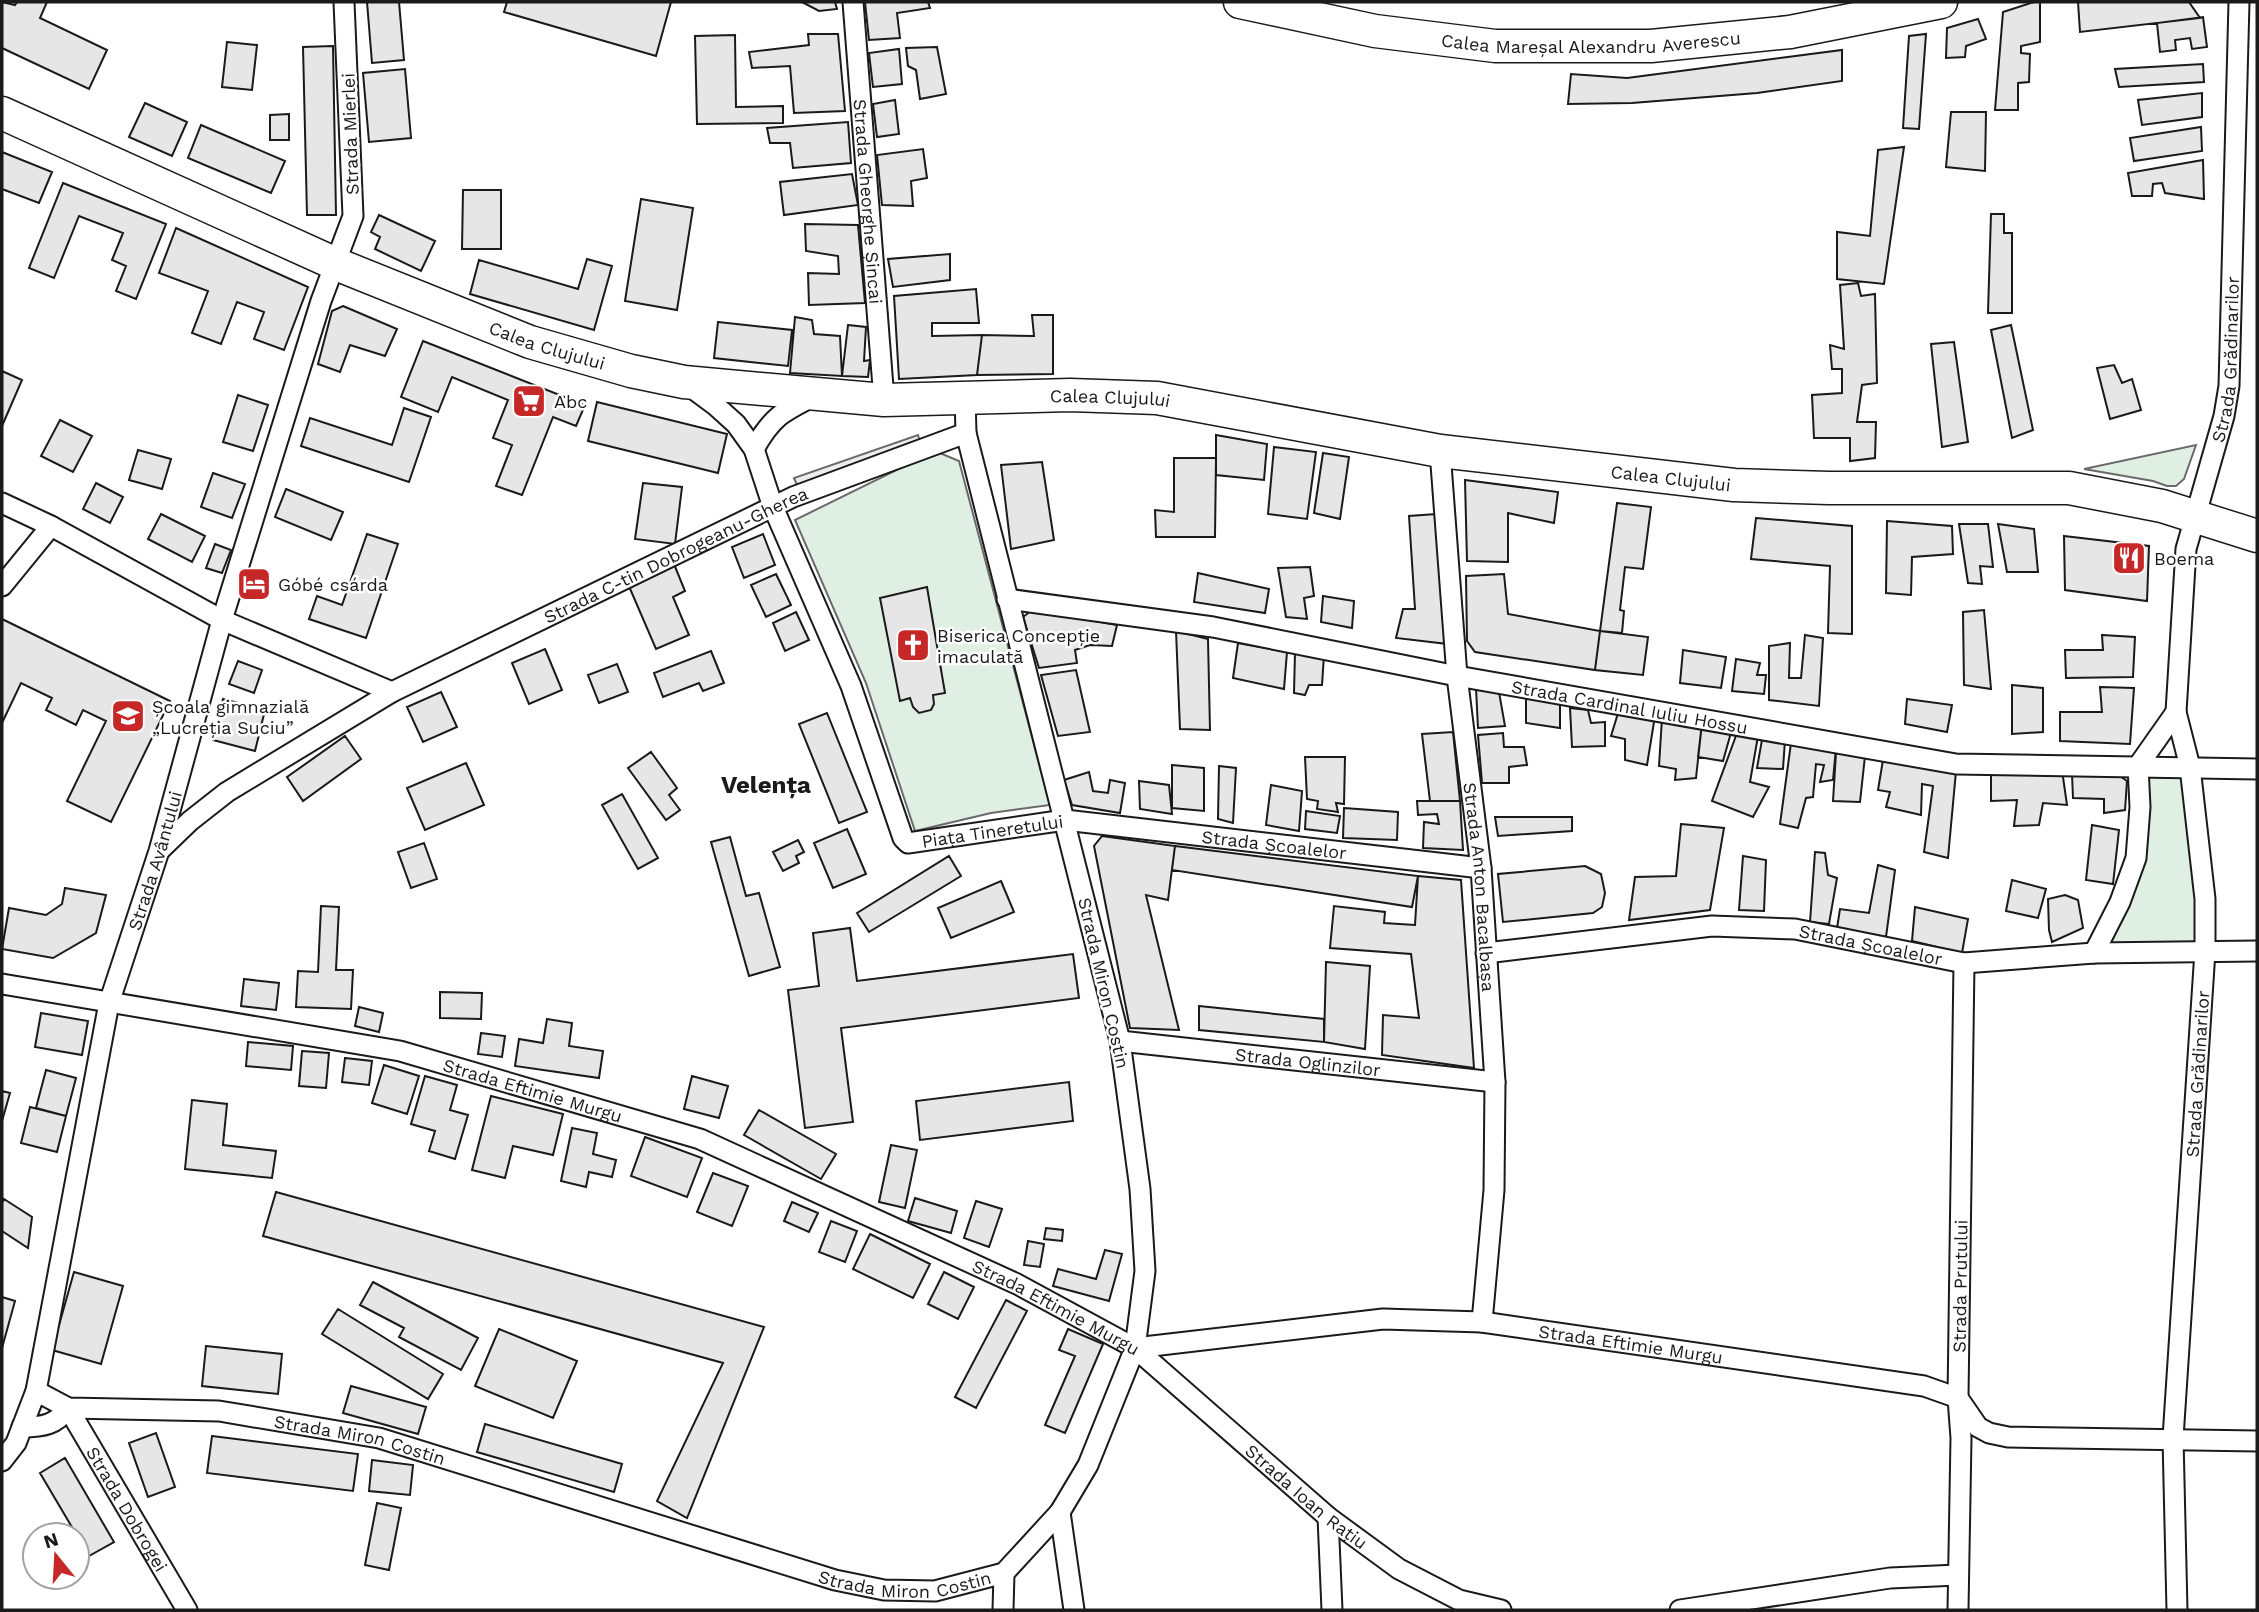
<svg xmlns="http://www.w3.org/2000/svg" width="2259" height="1612" viewBox="0 0 2259 1612" font-family="'Work Sans',sans-serif">
<style>
.green{fill:#e0efe3;stroke:#6a6a6a;stroke-width:2}
.parking{fill:#ededed;stroke:#6a6a6a;stroke-width:2}
.building{fill:#e6e6e6;stroke:#1a1a1a;stroke-width:2}
.lines{fill:none;stroke-linecap:round;stroke-linejoin:round}
.street-casing{stroke:#1a1a1a;stroke-width:23}
.primary-casing{stroke:#1a1a1a;stroke-width:35}
.street{stroke:#fff;stroke-width:19}
.primary{stroke:#fff;stroke-width:32}
.labels{text-anchor:middle;dominant-baseline:central;stroke-width:5;stroke-linejoin:round;paint-order:stroke}
.street-label{font-size:18px;fill:#1a1a1a;stroke:#fff}
.poi-label{font-size:18px;fill:#1a1a1a;stroke:#fff;text-anchor:start}
.district-label{font-size:24px;font-weight:bold;fill:#1a1a1a;stroke:#fff}
</style>
<rect width="100%" height="100%" fill="#fff"/>
<path class="green" d="M2196 445 2184 479 2176 486H2167L2153 481 2084 469Z
M935 451 959 461 1050 805 991 813 915 831 866 683 795 520Z
M2138 766 2190 767 2205 951 2094 953 2136 858Z"/>
<path class="parking" d="M918 435 921 445 798 487 794 478Z"/>
<path class="building" d="M2 2 15 5 17 2H47L40 18 107 50 89 89 2 48Z
M367 2H399L404 60 372 63Z
M507 2H671L656 56 504 12Z
M802 2H835L837 9 819 11Z
M865 2H928L930 8 897 13 900 38 869 40Z
M2034 2H2040V42L2021 46V53L2030 54 2029 82 2018 83V110H1995L2003 12Z
M2078 2H2189L2200 18 2080 32Z
M2203 17 2207 47 2192 49 2190 38 2175 40 2176 50 2160 52 2157 23Z
M1978 19 1986 39 1966 46 1965 57 1946 58 1947 28Z
M808 34H838L845 111 794 113 790 66 752 68 749 52 809 45Z
M1926 34 1919 129 1903 128 1909 36Z
M735 35 736 107 783 106V123L697 124 695 36Z
M227 42 257 45 252 90 222 87Z
M333 46 336 215H307L303 47Z
M937 47 946 94 920 99 916 70 908 66 906 48Z
M899 49 902 84 873 87 869 53Z
M1842 50V81L1757 93 1632 103 1568 104 1571 74 1627 78Z
M2203 64 2204 82 2119 87 2115 69Z
M405 69 411 138 369 142 363 73Z
M2202 93V117L2142 125 2138 100Z
M895 100 899 134 877 137 873 104Z
M145 103 187 122 172 156 129 137Z
M1951 112H1986L1985 171 1946 167Z
M289 114V140H270V115Z
M848 122 851 163 793 168 790 143H770L767 128Z
M201 125 285 161 271 193 188 158Z
M2201 127 2202 151 2134 161 2130 138Z
M1904 147 1884 284 1837 279V232L1870 236 1878 150Z
M923 149 927 178 911 181 913 206 882 205 877 155Z
M2 152 52 172 39 203 2 189Z
M2203 160 2204 199 2165 193 2162 183 2153 184 2152 196H2132L2128 173Z
M852 174 858 205 784 215 780 182Z
M63 183 166 224 136 299 116 291 126 266 112 260 123 233 79 216 54 278 29 268Z
M463 190H501V249H462Z
M641 199 693 208 677 310 625 301Z
M1991 214H2004V233H2012V313H1988Z
M379 215 435 241 421 271 375 249 380 237 371 232Z
M805 224 858 225 865 303 809 305 808 273 839 274 838 256 806 251Z
M176 228 308 287 284 350 254 339 264 312 237 302 221 344 192 333 208 291 159 273Z
M950 254V280L893 287 888 259Z
M587 259 612 266 594 330 470 294 479 260 578 289Z
M1858 283 1861 296 1875 294 1877 383 1862 385 1857 422H1876L1875 458 1850 461V438H1814L1812 395 1842 393V369H1832L1830 345 1844 349 1840 285Z
M976 289 979 323H932V336L982 335 977 375 899 379 894 296Z
M343 306 397 329 385 356 350 345 340 372 318 364 332 311Z
M1032 315H1053V374L977 375 982 335 1034 336Z
M795 317 812 320 814 334 840 336 842 376 790 373Z
M718 322 792 330 788 366 714 358Z
M848 325 866 327 864 361 870 360 868 377 842 376Z
M2011 325 2033 430 2012 438 1991 330Z
M423 341 585 405 576 426 553 417 522 495 496 486 512 445 493 438 508 400 452 377 438 412 401 397Z
M1954 342 1968 442 1942 447 1931 344Z
M2114 365 2122 383 2132 379 2141 410 2110 419 2097 368Z
M2 371 22 380 2 426Z
M238 395 268 405 253 451 223 442Z
M597 402 727 434 718 473 588 441Z
M404 408 431 417 409 482 301 446 310 418 392 445Z
M60 420 92 436 73 472 41 456Z
M1216 435 1267 444 1264 480 1216 475Z
M1274 447 1316 452 1307 519 1268 514Z
M138 450 171 459 162 489 129 480Z
M1323 453 1349 457 1340 519 1314 513Z
M1174 458H1216L1215 537H1156L1155 510 1174 512Z
M1042 462 1054 540 1011 549 1001 465Z
M213 473 245 484 232 518 201 507Z
M1465 480 1558 492 1554 523 1508 513V562L1467 561Z
M96 483 123 497 110 523 83 509Z
M643 483 682 487 675 544 635 539Z
M286 489 343 512 331 540 275 517Z
M1617 503 1651 507 1643 569 1625 567 1620 610 1624 611 1622 633 1600 631Z
M161 514 205 536 192 562 148 539Z
M1436 514 1448 644 1396 638 1403 609H1415L1409 516Z
M1756 518 1852 526V634L1828 633 1830 566 1751 559Z
M1887 521 1952 526 1953 554 1912 557 1911 595 1886 593Z
M1959 524H1988L1993 567 1980 566 1982 584 1968 583Z
M1998 524 2034 529 2038 572H2007Z
M367 534 398 544 366 638 309 619 317 596 342 605Z
M763 534 775 565 744 578 732 547Z
M2064 536 2149 546 2147 601 2065 590Z
M215 544 231 550 222 573 206 568Z
M674 564 685 591 673 597 689 635 656 649 628 584Z
M1310 567 1314 596 1304 598 1307 619 1286 617 1278 568Z
M1198 573 1269 589 1265 613 1194 602Z
M776 574 791 605 766 617 751 585Z
M1504 574 1508 614 1600 631 1595 670 1475 652 1467 641 1466 576Z
M927 587 945 693 933 695 934 704 931 710 919 713 913 707 910 698 900 701 880 598Z
M1323 596 1354 601 1352 628 1321 622Z
M1032 610 1117 625 1112 646 1090 645 1075 650 1077 663 1039 668 1023 617Z
M1984 610 1991 689 1964 685 1963 612Z
M796 612 809 640 785 651 773 623Z
M2 619 170 701 111 822 67 801 106 721 83 710 76 725 46 710 52 698 21 683 2 723Z
M1176 631 1208 639 1210 730 1180 729Z
M1600 631 1648 637 1643 675 1595 670Z
M1805 635 1823 638 1819 706 1769 700V646L1790 643 1789 678H1801Z
M2102 635 2135 637 2133 677 2066 678 2065 650H2103Z
M1238 643 1287 652 1284 689 1233 678Z
M545 649 562 690 529 704 512 663Z
M1683 650 1726 657 1721 688 1680 683Z
M711 651 724 683 703 691 699 683 663 697 654 673Z
M1295 652 1324 655 1322 685H1309L1305 695 1294 693Z
M1736 659 1760 663 1757 675H1766L1764 694 1732 691Z
M238 661 262 670 254 693 229 684Z
M617 664 628 692 599 703 588 675Z
M1076 670 1090 732 1058 736 1041 675Z
M2012 685 2043 688V732L2012 734Z
M2100 687 2134 688 2130 744 2060 741V712H2102Z
M1476 688 1499 692 1505 726 1478 728Z
M441 692 457 727 423 742 407 707Z
M1526 695 1560 700V728L1526 723Z
M223 699 265 710 255 751 213 740Z
M1907 699 1952 705 1947 732 1905 724Z
M1570 708 1588 710 1591 723 1605 722V746L1572 747Z
M1619 710 1655 716 1647 765 1625 760V739L1611 736Z
M827 713 867 812 839 823 799 724Z
M1662 718 1702 723 1696 778 1675 780 1676 769 1659 766Z
M1702 723 1732 729 1723 761 1698 757Z
M1453 732 1460 801H1430L1422 734Z
M1503 733 1504 747H1524L1527 765 1509 767V783H1482L1478 735Z
M1737 733 1758 736 1750 782 1769 787 1753 817 1712 801Z
M1763 734 1785 740 1783 769 1757 768Z
M345 736 361 759 303 801 287 777Z
M1791 743 1836 748 1833 780 1820 782 1824 765 1816 764 1813 797 1806 798 1798 828 1780 824Z
M651 752 677 788 669 795 680 810 666 820 628 768Z
M1836 753 1865 756 1860 802 1833 801Z
M1305 757H1345L1344 804 1336 803 1338 812 1317 809 1318 801 1307 799Z
M1883 760 1956 771 1948 858 1924 852 1933 786 1922 784 1921 815 1886 807 1890 792 1878 790Z
M466 763 484 805 425 830 407 788Z
M1172 765 1204 768V811L1172 808Z
M1219 766 1236 768 1233 823 1218 819Z
M2062 770 2067 805 2043 803 2039 825 2014 826 2017 800 1991 801V772Z
M1089 772 1093 791 1108 793 1110 780 1125 783 1120 813 1072 805 1064 780Z
M2072 774H2117L2127 781 2125 810 2104 813V799L2073 798Z
M1139 781 1169 785 1172 814 1140 809Z
M1271 785 1302 791 1299 831 1266 825Z
M622 794 658 858 638 869 602 805Z
M1417 801H1460L1463 850 1423 848 1424 822 1439 824 1437 814 1418 815Z
M1344 808 1398 812 1397 840 1343 838Z
M1306 811 1340 816 1337 833 1305 829Z
M1495 817H1572V831L1498 836Z
M1681 824 1724 828 1710 910 1629 920 1635 877 1676 876Z
M2092 825 2119 830 2113 884 2086 880Z
M847 829 866 874 833 888 814 843Z
M1102 836 1175 846 1168 900 1146 895 1179 1030 1130 1028 1094 846Z
M730 837 746 896 759 893 780 967 749 976 711 842Z
M798 840 804 852 796 856 799 863 783 871 773 852Z
M424 843 437 879 411 888 398 852Z
M1175 846 1418 876 1412 907 1172 870Z
M1815 852 1825 853 1828 875 1837 878 1829 924 1810 922Z
M949 856 961 876 869 932 857 913Z
M1743 856 1766 860 1764 911 1739 910Z
M1878 865 1895 870 1886 937 1837 928 1840 909 1869 913Z
M1585 866 1601 874 1605 893 1602 907 1593 913 1503 922 1498 874Z
M1418 876 1461 880 1474 1068 1382 1055 1383 1015 1419 1018 1411 954 1330 948 1334 906 1385 912 1384 923 1415 925Z
M2012 880 2046 889 2038 918 2006 911Z
M1001 881 1014 912 951 938 938 908Z
M65 888 106 895 96 933 53 958 2 949 9 908 46 915 62 904Z
M2065 895 2078 900 2083 928 2052 942 2049 930 2048 899Z
M321 906 339 907 336 970H353L351 1009 296 1007 298 971 318 972Z
M1915 907 1968 919 1962 953 1912 941Z
M850 928 857 981 1073 954 1079 998 841 1028 853 1122 805 1128 788 990 819 986 813 933Z
M1326 962 1370 966 1365 1049 1324 1042Z
M244 979 279 983 276 1010 241 1006Z
M440 992 482 993 481 1019 440 1018Z
M1199 1006 1324 1019V1042L1199 1030Z
M359 1007 383 1013 379 1032 355 1026Z
M41 1013 88 1021 82 1055 35 1047Z
M547 1019 572 1023 569 1046 603 1051 599 1078 515 1066 519 1039 543 1043Z
M481 1033 505 1036 502 1057 478 1054Z
M248 1042 293 1046 291 1070 246 1066Z
M302 1051 329 1053 326 1088 299 1086Z
M345 1058 372 1061 369 1085 342 1082Z
M384 1065 419 1076 407 1114 372 1103Z
M46 1070 76 1078 66 1116 36 1108Z
M425 1076 457 1085 450 1110 468 1115 455 1159 429 1151 435 1131 411 1124Z
M692 1076 728 1086 719 1118 684 1109Z
M1069 1082 1073 1121 920 1140 916 1101Z
M2 1091 10 1093 2 1121Z
M491 1096 563 1114 553 1155 513 1146 505 1178 472 1170Z
M192 1100 227 1104 223 1145 276 1151 272 1178 185 1169Z
M30 1107 66 1116 57 1152 21 1143Z
M759 1110 836 1154 821 1179 744 1135Z
M572 1128 597 1133 593 1154 616 1160 612 1177 589 1172 586 1187 561 1181Z
M645 1137 702 1158 687 1197 631 1176Z
M891 1145 917 1150 905 1208 879 1202Z
M713 1173 748 1186 732 1226 697 1212Z
M276 1192 764 1327 687 1518 657 1501 723 1363 263 1236Z
M915 1198 957 1211 951 1233 908 1221Z
M4 1199 32 1217 28 1248 2 1231V1203Z
M976 1201 1002 1209 989 1247 964 1238Z
M792 1202 818 1213 809 1232 784 1221Z
M831 1221 857 1231 845 1262 819 1252Z
M1046 1228 1063 1230 1062 1241 1044 1239Z
M870 1234 930 1264 913 1298 853 1269Z
M1028 1241 1044 1244 1040 1267 1024 1265Z
M1105 1250 1122 1254 1109 1301 1053 1286 1058 1269 1096 1279Z
M74 1272 123 1286 101 1364 52 1350Z
M944 1272 974 1287 958 1319 928 1304Z
M373 1282 478 1338 461 1370 399 1337 404 1328 360 1305Z
M2 1297 15 1301 2 1348Z
M1006 1300 1027 1311 976 1408 955 1397Z
M338 1309 443 1374 428 1399 322 1334Z
M499 1329 577 1361 553 1418 475 1386Z
M1068 1329 1103 1344 1065 1433 1045 1425 1075 1356 1059 1350Z
M206 1346 282 1354 278 1394 202 1386Z
M351 1386 426 1407 418 1434 343 1413Z
M485 1424 622 1464 614 1492 477 1452Z
M156 1433 175 1487 148 1497 129 1443Z
M212 1436 358 1454 353 1491 207 1473Z
M65 1458 114 1542 89 1556 40 1473Z
M372 1460 413 1465 410 1495 369 1491Z
M377 1503 401 1508 389 1570 365 1565Z"/>
<g class="lines">
<g class="street-casing">
<g id="street">
<path id="s1" d="M853 2 884 400"/>
<path id="s2" d="M688 385 715 405 736 424 754 449 773 507 851 686 903 838 908 843 1065 820 1481 868"/>
<path d="M754 449C772 417 782 412 814 396"/>
<path id="s3" d="M1440 451 1457 676 1481 868 1495 1082 1494 1190 1482 1322"/>
<path d="M2 503 51 526 222 620 392 692"/>
<path d="M2 586 51 526"/>
<path id="s4" d="M1007 599 1213 627 1457 676 1956 764 2257 769"/>
<path id="s5" d="M160 850 190 821 227 792 392 692 793 497 966 433"/>
<path id="s6" d="M1486 953 1712 926 1795 929 1964 963 2094 953 2257 951"/>
<path d="M2094 953 2120 902 2136 858 2140 807 2138 766 2176 712"/>
<path id="s7" d="M2 984 400 1051 700 1139 1017 1284 1135 1348 1328 1517 1399 1569 1459 1600 1501 1610"/>
<path id="s8" d="M1120 1041 1495 1082"/>
<path id="s9" d="M1135 1348 1383 1319 1482 1322 1924 1386 1958 1398 1978 1427 1989 1433 2008 1437 2257 1441"/>
<path id="s10" d="M36 1391 68 1408 219 1411 379 1438 835 1580 884 1590 935 1591 1004 1573 1060 1512 1088 1465 1135 1348 1145 1271 1140 1189 1120 1041 966 433 965 397"/>
<path id="s11" d="M68 1408 187 1610"/>
<path d="M22 1427C43 1427 56 1425 68 1408"/>
<path id="s12" d="M2 1461 16 1443 36 1391 109 1003 159 851 222 620 321 301 353 216 344 2"/>
<path d="M1060 1512 1074 1610"/>
<path d="M1328 1517 1332 1610"/>
<path d="M1003 1610 1004 1573"/>
<path d="M1680 1610 1890 1578 1958 1575"/>
<path id="s13" d="M1958 1610 1961 1438 1958 1398 1964 963"/>
<path id="s14" d="M2177 1610 2173 1438 2205 951V899L2190 767 2176 712 2186 549 2224 416 2229 386 2239 2"/>
</g>
</g>
<g class="primary-casing">
<g id="primary">
<path id="s15" d="M1240 2 1375 31 1495 46H1651L1790 32 1941 2"/>
<path id="s16" d="M2 113 336 264 530 342 631 371 684 382 884 400 1070 395 1157 398 1440 451 1734 485 1829 488H2069L2162 506 2257 536"/>
</g>
</g>
<use href="#street" class="street"/>
<use href="#primary" class="primary"/>
</g>
<defs>
<g id="supermarket-square" transform="scale(1.75)"><rect x="-9" y="-9" width="18" height="18" rx="4" fill="#c62828" stroke="#fff"/><path d="M-6-5.5h2.5l.6 2H6L4.5 2H-2.5L-4.4-4H-6ZM-1.5 3.2a1.3 1.3 0 1 0 .1 0ZM3 3.2a1.3 1.3 0 1 0 .1 0Z" fill="#fff"/></g>
<g id="restaurant-square" transform="scale(1.75)"><rect x="-9" y="-9" width="18" height="18" rx="4" fill="#c62828" stroke="#fff"/><path d="M-5-6h1v4h1v-4h1v4h1v-4h1v5L-1.5 .5V6h-2V.5L-5-1ZM5-6V6H3V1.5H1.5Q1.5-4 5-6Z" fill="#fff"/></g>
<g id="hotel-square" transform="scale(1.75)"><rect x="-9" y="-9" width="18" height="18" rx="4" fill="#c62828" stroke="#fff"/><path d="M-6-4.5h1.5V1H6V5H4.5V3h-9V5H-6ZM-4 0a1.8 1.8 0 1 1 3.6 0ZM.5 0V-2.5h3Q6-2.5 6 0Z" fill="#fff"/></g>
<g id="church-square" transform="scale(1.75)"><rect x="-9" y="-9" width="18" height="18" rx="4" fill="#c62828" stroke="#fff"/><path d="M-1.2-6h2.4v3.5h3.3v2.4h-3.3V6h-2.4V-.1h-3.3v-2.4h3.3Z" fill="#fff"/></g>
<g id="school-square" transform="scale(1.75)"><rect x="-9" y="-9" width="18" height="18" rx="4" fill="#c62828" stroke="#fff"/><path d="M0-5L7-2L0 1L-7-2ZM-4 1L0 2.5L4 1V4Q0 6-4 4Z" fill="#fff"/></g>
</defs>
<g fill-rule="evenodd">
<use href="#supermarket-square" x="529" y="401"/>
<use href="#restaurant-square" x="2129" y="558"/>
<use href="#hotel-square" x="254" y="584"/>
<use href="#church-square" x="913" y="645"/>
<use href="#school-square" x="128" y="716"/>
</g>
<g class="labels">
<g class="street-label">
<text stroke="none"><textPath href="#s15" startOffset="355">Calea Mareșal Alexandru Averescu</textPath></text>
<text transform="translate(350 134) rotate(-92)">Strada Mierlei</text>
<text stroke="none"><textPath href="#s1" startOffset="200">Strada Gheorghe Șincai</textPath></text>
<text stroke="none"><textPath href="#s16" startOffset="593">Calea Clujului</textPath></text>
<text stroke="none"><textPath href="#s14" startOffset="1260">Strada Grădinarilor</textPath></text>
<text stroke="none"><textPath href="#s16" startOffset="1162">Calea Clujului</textPath></text>
<text stroke="none"><textPath href="#s16" startOffset="1729">Calea Clujului</textPath></text>
<text stroke="none"><textPath href="#s5" startOffset="597">Strada C-tin Dobrogeanu-Gherea</textPath></text>
<text stroke="none"><textPath href="#s4" startOffset="632">Strada Cardinal Iuliu Hossu</textPath></text>
<text stroke="none"><textPath href="#s2" startOffset="602">Piața Tineretului</textPath></text>
<text stroke="none"><textPath href="#s2" startOffset="886">Strada Școalelor</textPath></text>
<text stroke="none"><textPath href="#s12" startOffset="623">Strada Avântului</textPath></text>
<text stroke="none"><textPath href="#s3" startOffset="438">Strada Anton Bacalbașa</textPath></text>
<text stroke="none"><textPath href="#s6" startOffset="388">Strada Școalelor</textPath></text>
<text transform="translate(1104 983) rotate(77)">Strada Miron Costin</text>
<text stroke="none"><textPath href="#s8" startOffset="189">Strada Oglinzilor</textPath></text>
<text stroke="none"><textPath href="#s14" startOffset="537">Strada Grădinarilor</textPath></text>
<text stroke="none"><textPath href="#s7" startOffset="542">Strada Eftimie Murgu</textPath></text>
<text stroke="none"><textPath href="#s13" startOffset="324">Strada Prutului</textPath></text>
<text stroke="none"><textPath href="#s7" startOffset="1110">Strada Eftimie Murgu</textPath></text>
<text stroke="none"><textPath href="#s9" startOffset="499">Strada Eftimie Murgu</textPath></text>
<text stroke="none"><textPath href="#s10" startOffset="331">Strada Miron Costin</textPath></text>
<text stroke="none"><textPath href="#s7" startOffset="1426">Strada Ioan Rațiu</textPath></text>
<text stroke="none"><textPath href="#s11" startOffset="117">Strada Dobrogei</textPath></text>
<text stroke="none"><textPath href="#s10" startOffset="898">Strada Miron Costin</textPath></text>
</g>
<g class="poi-label">
<text x="554" y="401">Abc</text>
<text x="2154" y="558">Boema</text>
<text x="278" y="584">Góbé csárda</text>
<text x="937" y="635">Biserica Concepție<tspan x="937" dy="21">imaculată</tspan></text>
<text x="152" y="706">Școala gimnazială<tspan x="152" dy="21">„Lucreția Suciu”</tspan></text>
</g>
<g class="district-label">
<text x="766" y="785">Velența</text>
</g>
</g>
<rect width="2259" height="1612" fill="none" stroke="#1a1a1a" stroke-width="7"/>
<g transform="translate(56 1556) rotate(342)"><circle r="33" fill="#ffffff" stroke="#a3a3a3" stroke-width="2"/>
<path d="M0-5L12 26L0 18L-12 26Z" fill="#c62828"/>
<text y="-10" font-size="19" font-weight="bold" text-anchor="middle" fill="#1a1a1a">N</text>
</g>
</svg>
